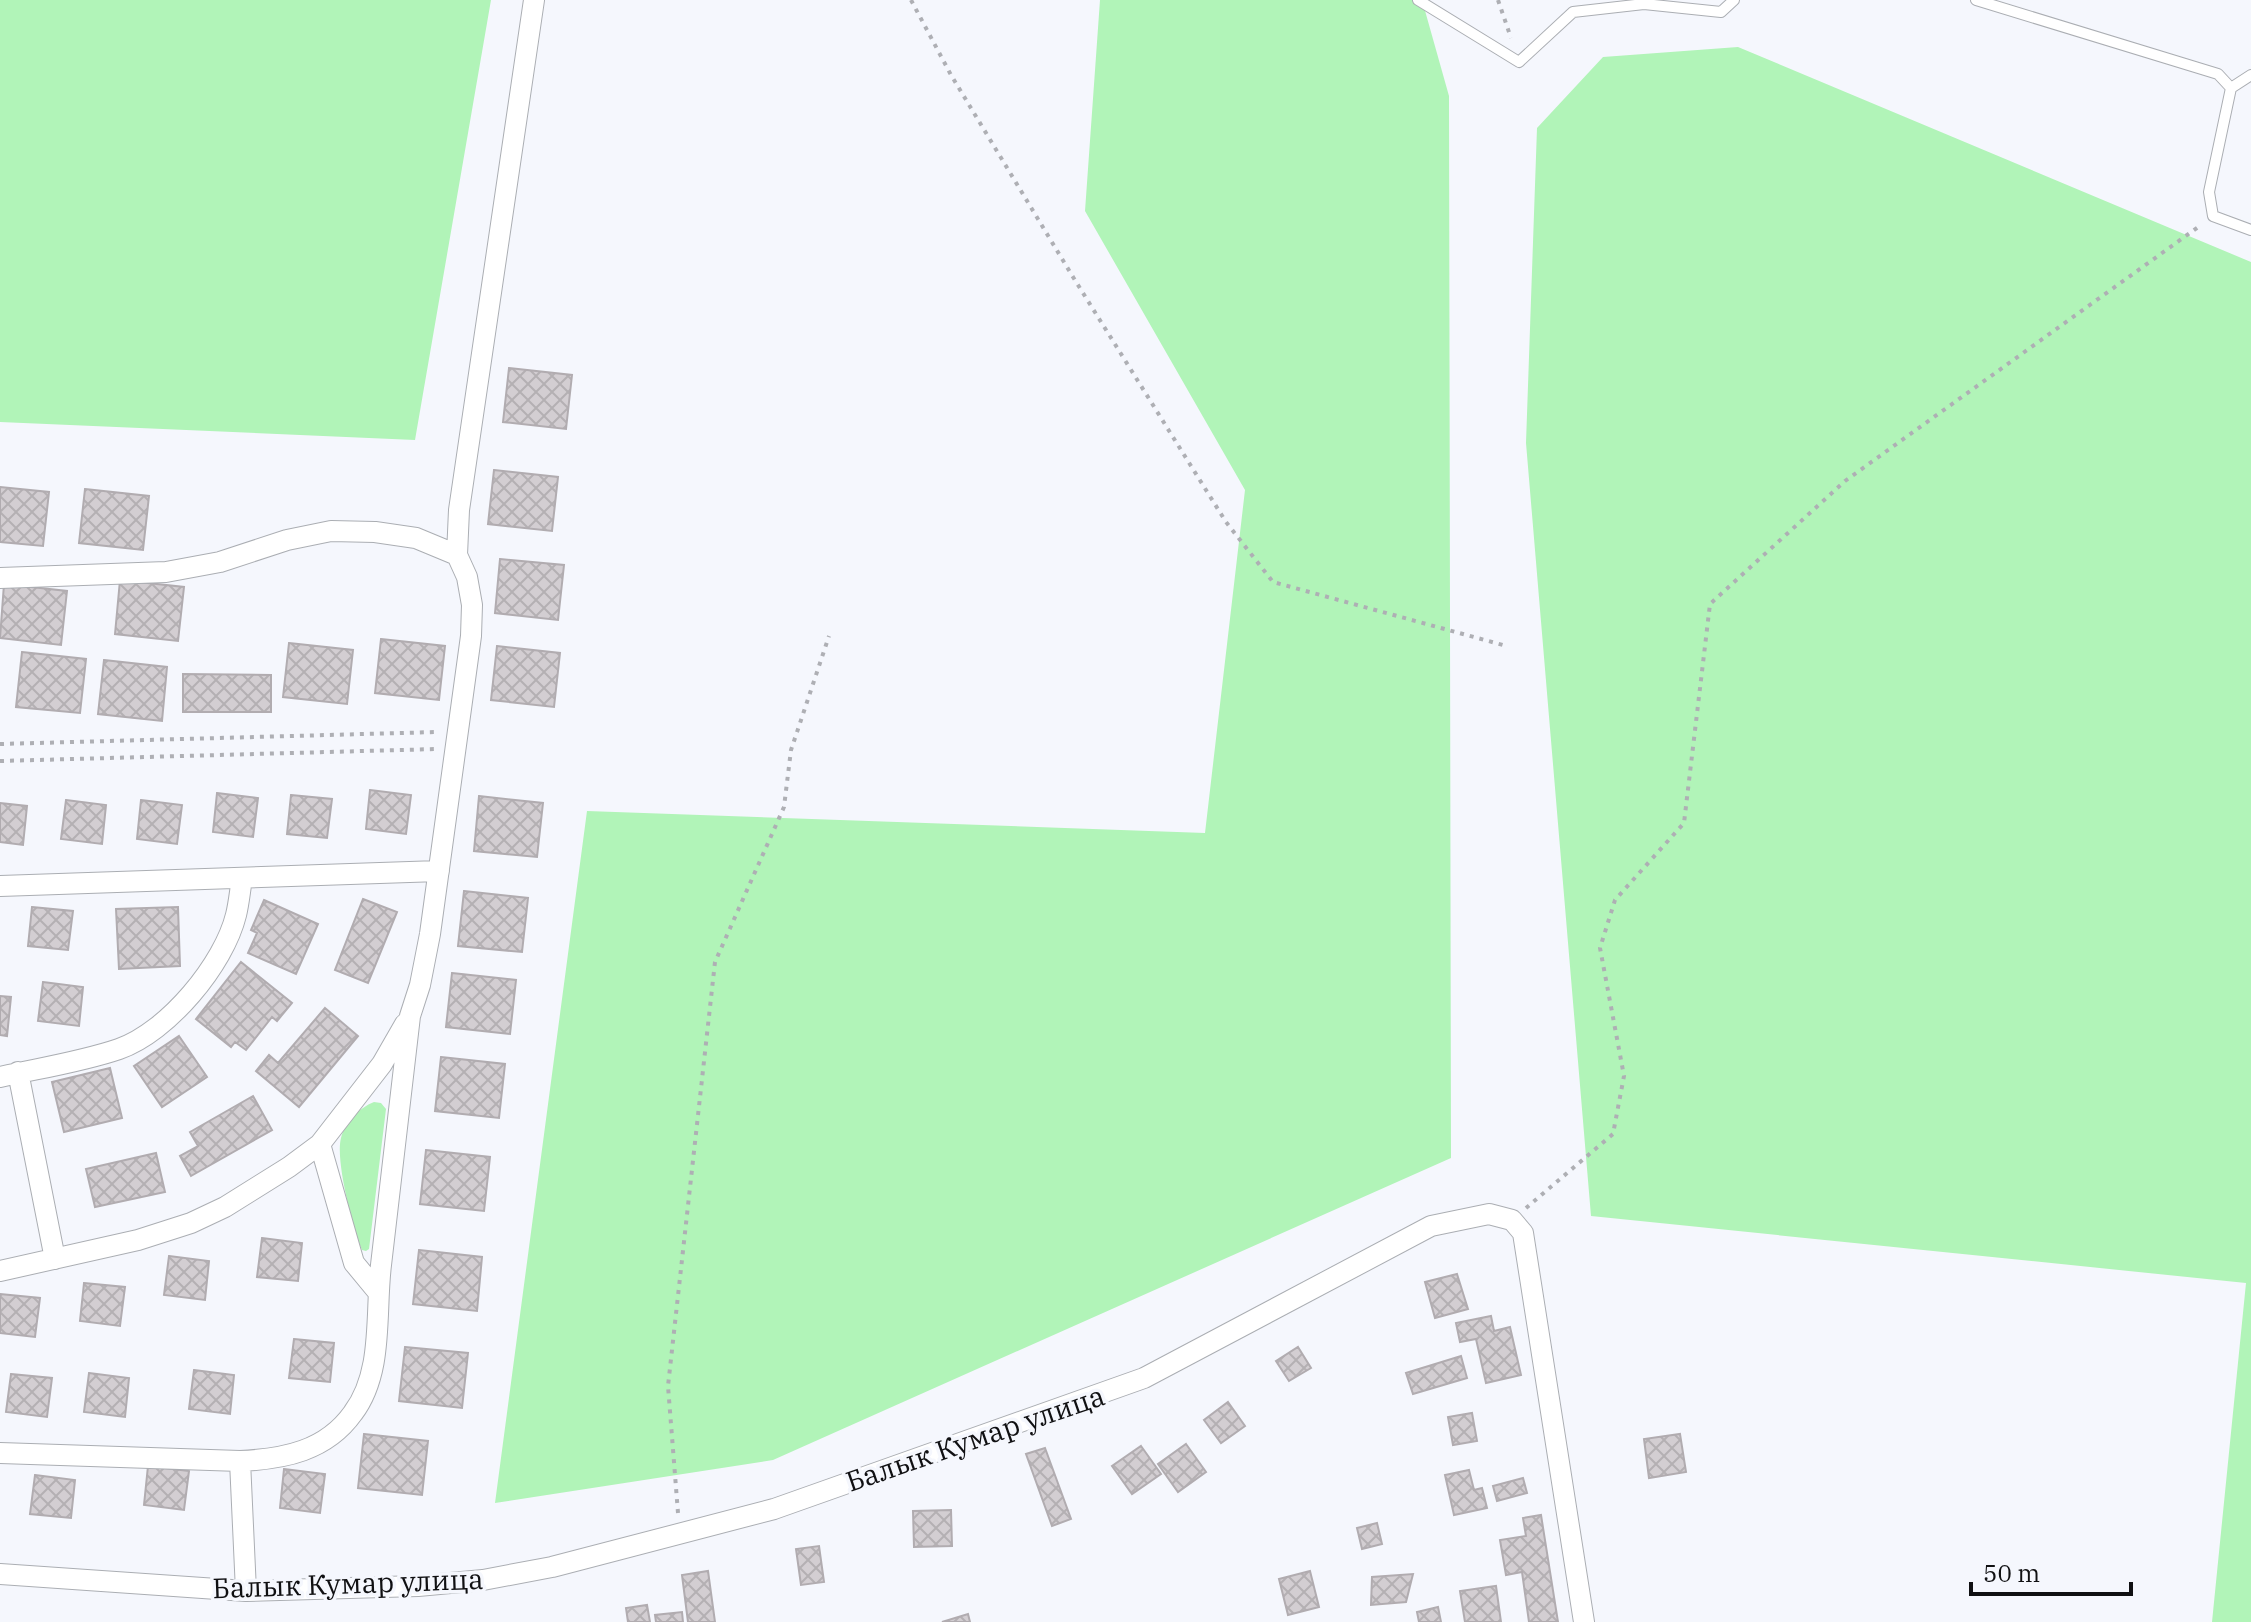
<svg xmlns="http://www.w3.org/2000/svg" width="2251" height="1622" viewBox="0 0 2251 1622" font-family="'IBM Plex Serif',serif">
<style>
.green{fill:#b1f4b8}
.building{fill:url(#building-cross-hatch);stroke:#b1acb0;stroke-width:2}
.lines{fill:none;stroke-linecap:round;stroke-linejoin:round}
.lane-casing{stroke:#abaeb3;stroke-width:12}
.street-casing{stroke:#abaeb3;stroke-width:22}
.path{stroke:#aeafb4;stroke-width:4;stroke-dasharray:4 6;stroke-linecap:butt}
.lane{stroke:#fff;stroke-width:10}
.street{stroke:#fff;stroke-width:20}
.labels{text-anchor:middle;dominant-baseline:central;stroke-width:7;stroke-linejoin:round;paint-order:stroke}
.street-label{font-size:28px;fill:#101012;stroke:#f5f7fd}
</style>
<defs>
<pattern id="building-cross-hatch" width="8" height="8" patternUnits="userSpaceOnUse" patternTransform="scale(2)"><rect width="8" height="8" fill="#d3ced2"/><path d="M0 0l8 8M0 8l8-8" fill="none" stroke="#b4b0b3"/></pattern>
</defs>
<rect width="100%" height="100%" fill="#f5f7fd"/>
<path class="green" d="M0 0H491L415 440 0 422Z
M1100 0H1422L1449 96 1451 1158 773 1460 495 1503 587 811 1205 833 1245 490 1085 211Z
M1738 47 2251 262V1622H2212L2246 1283 1591 1216 1526 443 1537 128 1603 57Z
M374 1102 381 1103 386 1109 369 1249 366 1251 362 1250C353 1229 335 1160 341 1138 345 1122 359 1108 374 1102Z"/>
<path class="building" d="M509 368 572 375 566 429 503 422Z
M494 470 558 477 552 531 488 524Z
M0 487 49 492 43 546 0 542Z
M85 489 149 496 143 550 79 543Z
M500 559 564 565 558 620 495 613Z
M120 580 184 587 178 641 115 634Z
M4 584 67 591 61 645 0 638Z
M381 639 445 646 439 700 375 693Z
M289 643 353 650 347 704 283 697Z
M497 646 560 653 554 707 491 700Z
M22 652 86 659 80 713 16 707Z
M104 660 167 667 162 721 98 714Z
M183 674 271 675V712H183Z
M370 790 411 795 406 834 366 829Z
M217 793 258 798 253 837 213 832Z
M291 795 332 799 327 838 287 834Z
M479 796 543 803 537 857 474 851Z
M66 800 106 805 102 844 61 839Z
M141 800 182 805 177 844 137 839Z
M0 803 27 806 23 845 0 842Z
M464 891 528 898 522 952 458 946Z
M363 899 397 912 368 983 335 970Z
M264 900 318 924 296 974 248 953 257 933 251 930Z
M32 907 73 911 68 950 28 946Z
M178 907 180 966 119 969 116 909Z
M241 962 292 1003 277 1021 272 1017 246 1050 235 1042 231 1047 196 1019Z
M452 973 516 980 510 1034 446 1027Z
M43 982 83 987 79 1026 38 1021Z
M0 996 11 997 7 1036 0 1035Z
M325 1008 358 1036 299 1107 256 1071 269 1055 278 1063Z
M179 1036 207 1077 162 1107 134 1066Z
M441 1057 505 1064 499 1118 435 1111Z
M110 1068 122 1118 64 1132 52 1082Z
M253 1096 272 1130 191 1176 180 1156 198 1146 190 1132Z
M426 1150 490 1157 484 1211 420 1204Z
M156 1153 165 1192 95 1207 86 1169Z
M262 1238 302 1243 298 1281 257 1277Z
M419 1250 482 1257 477 1311 413 1304Z
M169 1256 209 1261 205 1300 164 1295Z
M1457 1274 1468 1309 1435 1318 1425 1282Z
M84 1283 125 1287 120 1326 80 1321Z
M0 1294 40 1298 35 1337 0 1333Z
M1491 1316 1494 1331 1510 1327 1521 1375 1486 1383 1476 1339 1460 1342 1456 1323Z
M294 1339 334 1343 330 1382 289 1378Z
M405 1347 468 1353 462 1408 399 1401Z
M1298 1347 1311 1368 1289 1381 1276 1361Z
M1461 1356 1467 1378 1413 1394 1406 1373Z
M194 1370 234 1375 230 1414 189 1409Z
M89 1373 129 1378 125 1417 84 1412Z
M11 1374 52 1378 47 1417 6 1412Z
M1228 1402 1245 1426 1221 1443 1204 1420Z
M1472 1413 1477 1441 1453 1445 1448 1417Z
M364 1434 428 1441 422 1495 358 1488Z
M1680 1434 1686 1472 1649 1478 1644 1439Z
M1186 1444 1206 1472 1178 1492 1158 1464Z
M1141 1446 1161 1474 1132 1494 1112 1466Z
M1045 1448 1071 1519 1052 1526 1026 1454Z
M148 1466 189 1471 184 1510 144 1505Z
M284 1469 325 1474 320 1513 280 1508Z
M1469 1470 1474 1490 1482 1488 1487 1508 1454 1515 1445 1475Z
M35 1475 75 1480 71 1518 30 1514Z
M1523 1478 1527 1493 1497 1501 1493 1486Z
M951 1510 952 1546 914 1547 913 1511Z
M1541 1515 1558 1622H1529L1522 1572 1506 1575 1500 1540 1526 1536 1523 1518Z
M1377 1523 1382 1544 1362 1549 1357 1528Z
M819 1546 824 1582 801 1585 796 1549Z
M708 1571 715 1622H688L682 1575Z
M1310 1571 1319 1607 1288 1615 1279 1579Z
M1413 1574 1406 1602 1371 1605 1372 1577Z
M1496 1586 1501 1622H1465L1460 1591Z
M647 1605 650 1622H628L626 1608Z
M1438 1607 1441 1622H1419L1417 1612Z
M682 1612 683 1622H656L655 1615Z
M968 1614 970 1622H942Z"/>
<g class="lines">
<g class="lane-casing">
<path id="lane" d="M1418 0 1519 62 1573 12 1644 4 1721 12 1734 0
M1976 0 2218 74 2231 88 2209 192 2213 216 2251 230
M2231 88 2251 75"/>
</g>
<g class="street-casing">
<path id="street" d="M0 578 166 572 220 562 287 540 331 531 375 532 416 538 457 555
M0 886 439 871
M18 1072 55 1259
M0 1077C40 1068 81 1062 119 1049 168 1032 224 964 236 915 239 903 240 890 242 879
M320 1144 354 1263 378 1292
M0 1271 138 1240 191 1223 225 1207 289 1167 320 1144 382 1064 405 1024
M0 1453 240 1461C284 1459 326 1451 353 1413 384 1372 375 1313 381 1265 391 1182 400 1099 410 1016L420 985 430 934 471 636 472 605 467 577 457 555 459 510 534 0
M240 1461 246 1591
M0 1574 246 1591 418 1586 483 1580 552 1567 774 1509 1144 1378 1431 1226 1489 1214 1512 1220 1523 1233 1584 1622"/>
</g>
<path class="path" d="M911 0 951 75 1073 277 1226 522 1273 582 1503 645
M1498 0 1511 38
M0 744 437 732
M0 761 437 749
M1526 1208 1613 1134 1624 1076 1600 948 1615 900 1684 823 1710 604 1845 481 2201 225
M678 1513 668 1386 715 962 784 807 791 750 829 636"/>
<use href="#lane" class="lane"/>
<use href="#street" class="street"/>
</g>
<g class="labels">
<g class="street-label">
<text transform="translate(975 1438) rotate(-19)">Балык Кумар улица</text>
<text transform="translate(348 1583) rotate(-2)">Балык Кумар улица</text>
</g>
</g>
<path d="M1971 1582v12h160v-12" fill="none" stroke="#101012" stroke-width="4"/>
<text x="1983" y="1582" font-size="24" fill="#101012" stroke="#f5f7fd" stroke-width="6" paint-order="stroke">50 m</text>
</svg>
